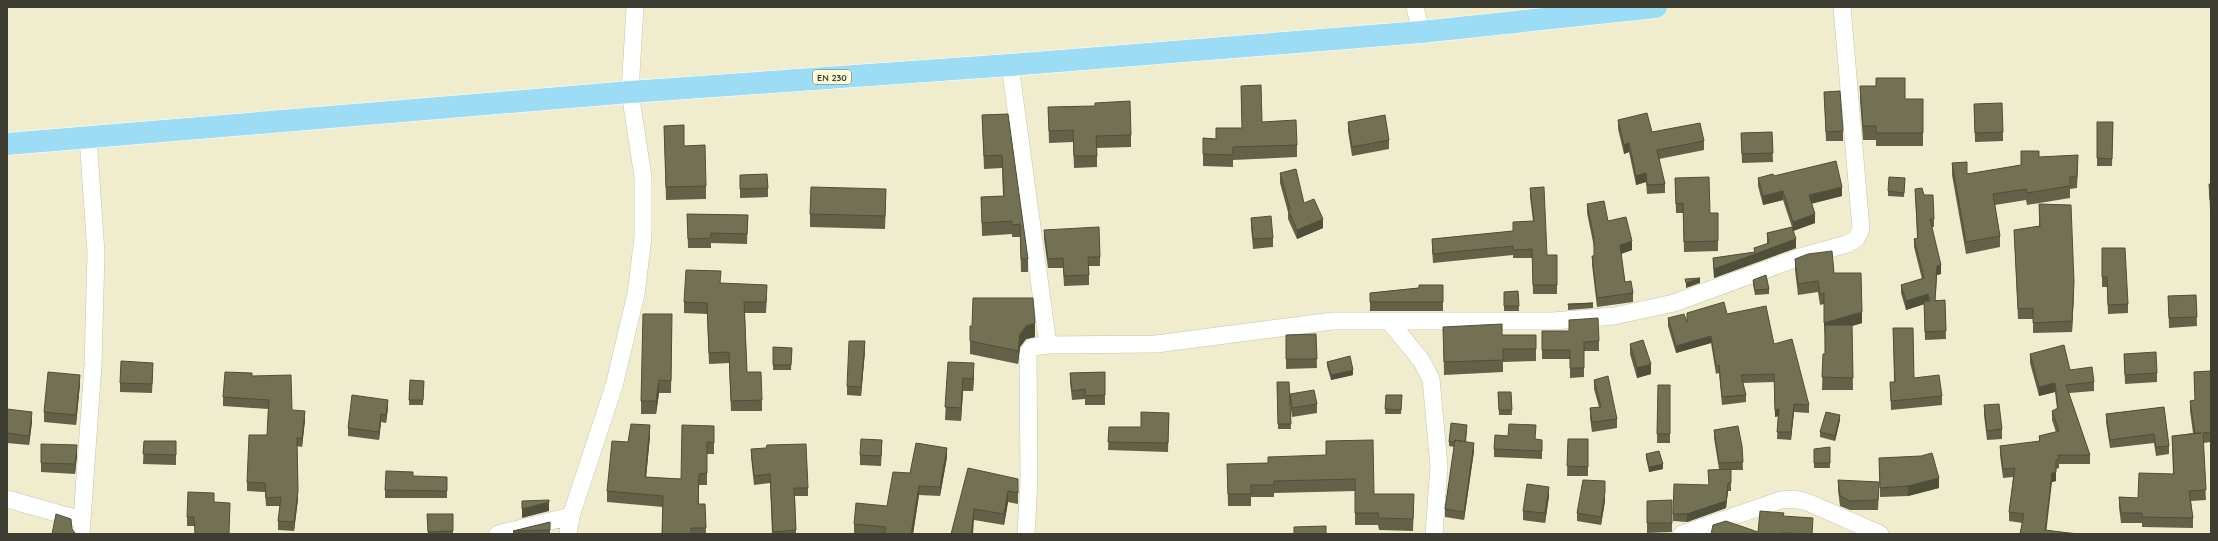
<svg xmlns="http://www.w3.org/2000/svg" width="2218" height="541" viewBox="0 0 2218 541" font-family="Quicksand,sans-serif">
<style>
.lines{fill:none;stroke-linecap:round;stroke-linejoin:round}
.street-casing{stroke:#c8c5a7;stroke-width:18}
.primary-casing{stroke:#fff;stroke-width:23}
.street{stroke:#fff;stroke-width:17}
.primary{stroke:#9cddf5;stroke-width:22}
.wall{fill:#636147}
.shaded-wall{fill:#504f3a}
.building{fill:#737153;stroke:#504f3a}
.labels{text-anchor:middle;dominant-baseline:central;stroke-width:4;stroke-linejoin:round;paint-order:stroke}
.shield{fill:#fdfadb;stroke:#777664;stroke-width:1}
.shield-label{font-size:9px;font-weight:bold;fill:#3e3d31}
</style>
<rect width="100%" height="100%" fill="#efedce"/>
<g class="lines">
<g class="street-casing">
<path id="street" d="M1415 7 1421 32
M1010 65 1048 345 1156 344 1333 321H1553L1614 316 1674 303 1800 257 1847 244 1856 239 1861 229 1842 7
M1389 321 1421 360 1431 379 1439 466 1434 534
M7 499 82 520
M81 534 93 365 96 253 88 137
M498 534 571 516
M568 534 571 516 614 386 636 294 643 237V177L630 92 635 7
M1026 534 1029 481 1028 353 1032 347 1048 345
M1682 534 1781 500 1794 499 1807 502 1880 534"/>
</g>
<g class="primary-casing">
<path id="primary" d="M7 144 630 92 1010 65 1421 32 1656 7"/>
</g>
<use href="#street" class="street"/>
<use href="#primary" class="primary"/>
</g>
<path class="wall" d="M1241 86 1262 122 1297 145V157L1233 160V167L1203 166V138L1216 139 1242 128Z
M1860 86 1905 99H1923V146H1876V140H1863L1860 100Z
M1824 92 1843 131V141H1826Z
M1974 104 2003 132V141L1975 142Z
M1048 107 1131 135V147L1097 148V167L1074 168 1073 142 1049 143Z
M1008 114 1028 259V272H1021L1020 237H1012V234L982 236 981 197 1003 196 1002 168 984 169 982 115Z
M1618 120 1652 132 1704 141V150L1659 159 1665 184V193L1647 194 1646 182 1636 185 1629 152 1624 154 1618 129Z
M1348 122 1389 140V149L1352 156 1348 131Z
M2097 122H2113L2112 166H2097Z
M664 126 684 146 706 186V199L666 200Z
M1772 132 1773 162 1742 163 1741 133Z
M2039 157 2078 167 2077 188 2070 189V198L2027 205 2026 200 1995 205 2000 236V247L1966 254 1952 175V163L1967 174 2021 165Z
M1280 173 1304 203 1323 228 1297 239 1288 219V212L1280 183Z
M740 175 768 188V197L740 198Z
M1774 176 1842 196 1811 204 1815 223 1793 231 1796 248 1714 278 1713 266V258L1754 252V248L1767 244V233L1792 227 1783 200 1763 205 1758 186V178Z
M1675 178 1710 213 1718 241V251L1684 252 1683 213H1676Z
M1905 178 1904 197 1888 196V191Z
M2209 184H2211V210H2210Z
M1530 188 1547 255H1557V294H1533L1532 258H1513V255L1433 263 1432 248V239L1513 231 1533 221 1530 197Z
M1915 189 1924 195 1934 219V227H1932L1941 274 1937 275 1935 300H1945L1946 339 1925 340 1924 304 1906 310 1901 293V285L1922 279 1914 247V239L1917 238Z
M886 202 885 229 810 227V214Z
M1587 204 1608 221 1632 250 1621 254 1625 282 1633 293V302L1597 307 1592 265V256H1594V247L1587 213Z
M2039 204 2074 292 2072 332 2033 333V319H2018L2014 230 2039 226Z
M687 214 748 215 747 244 711 243V248H688Z
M1251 218 1273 238V247L1253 249 1251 227Z
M1044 230 1100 257V266H1089V285L1064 286 1063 268H1048L1044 239Z
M2102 248 2128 304V313L2108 314 2107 287H2102Z
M1795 259 1834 273 1862 323 1852 326 1853 390H1822L1823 354H1825L1824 304 1820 305 1818 292 1798 295 1795 270Z
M1753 280 1769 289V294L1755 295 1753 285Z
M721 283 767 296 766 313H745L747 372 762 400V411H731L729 363 709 364 707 314 684 313V302Z
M1443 285V311H1370V293Z
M1518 291 1519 311H1504V292Z
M2196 295 2197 326 2169 328 2168 296Z
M1593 303V308L1568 310V304Z
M1727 314 1774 344 1809 405V413L1794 412 1791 440 1777 439 1778 416 1775 417 1774 382 1743 383 1746 395V402L1722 405 1719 373 1716 374 1711 343 1676 353 1668 326V318L1687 322Z
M970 326H972L1035 337 1026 339 1020 347 1018 364 970 354Z
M672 327 671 393H659L656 414H641V401Z
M1443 327 1502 335H1536V361L1503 362V372L1444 375Z
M1893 328 1914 378 1942 396V405L1891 410 1890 382H1894Z
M1542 331 1599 341V351H1584V377L1570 378V359H1542Z
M1316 334 1317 368 1286 369V335Z
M1630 344 1651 374 1637 378 1630 354Z
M773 347 792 348 791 370H773Z
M865 351 861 396 847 395V386Z
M2030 354 2070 370 2094 382V391L2069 393 2090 455V464H2059V468L2056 469V481L2052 482 2020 534 2022 523 2009 521V512L2013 477 2003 478 2000 455V446L2039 442V436L2056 432 2052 420V411L2057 409 2055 392 2039 396 2030 363Z
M2124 354 2157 373V382L2125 384Z
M948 362 974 376 973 391H963L961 421 945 420Z
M1327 362 1353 375 1331 380 1327 366Z
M2211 371V442L2203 443 2206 500 2191 501 2193 518V528L2142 527V523H2121L2119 507V497L2138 498 2173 474 2172 436 2193 433 2190 411V401L2195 400 2194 372Z
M153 372 152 393 120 392V383Z
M1105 372V405H1085V399L1072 400 1070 382V373Z
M252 376 292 410 305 420 302 447 297 446 298 499 294 531 278 530V521L280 506H266L265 492 247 491V482L267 435 268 409 223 406V397Z
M410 380 424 381 423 405H409Z
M1594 380 1617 419V428L1592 432 1590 418V408L1599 407 1594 389Z
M1277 382H1289L1291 429H1278Z
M80 384 76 425 44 422V412Z
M1658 385H1670V443H1657Z
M1498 392H1511L1512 415H1499Z
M1290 394 1317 404V413L1292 417 1290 403Z
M1386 395H1402L1401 414H1385Z
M1984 405 2002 429V439L1987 440 1984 415Z
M2164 407 2169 446V454L2156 456 2154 443 2110 448 2106 422V414Z
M388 408 386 423 381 422 379 440 348 436V428Z
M7 409 32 422 29 445 7 443Z
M1169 413 1168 452 1108 450 1109 427H1141Z
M1840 420 1835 441 1820 437V432Z
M714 426V454H707V485H699V504H705L706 534H662L663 507 607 502V491L628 442 650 436 646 477 681 479Z
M1467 430 1466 442 1474 451 1464 520 1445 517V509L1454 447 1449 446V442Z
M1714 430 1742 446 1743 470H1731V491H1728L1726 508 1687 522 1673 521V514L1709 485 1719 469 1714 438Z
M1536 439 1542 449V459L1494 457V449Z
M1568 439H1588V476H1567Z
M144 441H176V465L143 464Z
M1830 447V468H1814V449Z
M751 449 808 488V496H795L796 534H772L770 483 754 485 751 457Z
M882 449 881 466 860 465V455Z
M1646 454 1663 469 1649 472 1646 458Z
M77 455 75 474 41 472V463Z
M1326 455 1374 494 1414 506 1413 531 1379 530 1378 525H1355V491L1274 493V497H1251V506H1228L1227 464 1268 463Z
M947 457 940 496 919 495 913 534H868L854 533V524L887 506Z
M1879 458 1939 488 1908 496 1880 497Z
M968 468 1018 490V504L1008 502 1004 525 974 520Z
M413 476 447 485V498H385V490Z
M1838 480 1879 491 1878 510H1850L1840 506 1838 490Z
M1549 496 1545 523 1523 520V511Z
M1605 501 1601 525 1577 521V513Z
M1647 501 1672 523V532L1647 533Z
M214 502 230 512 194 526H187V517Z
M427 514H453V534H428Z
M550 522V534H513V531Z"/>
<path class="shaded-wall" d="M1629 143V152L1624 154V145Z
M1646 173V182L1636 185V176Z
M1842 187V196L1809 204V195Z
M1783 191V200L1763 205V196Z
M1815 214V223L1793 231V222Z
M1323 219V228L1297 239V230Z
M1796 239V248L1714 278V269Z
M1632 241V250L1620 254V245Z
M1941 265V274L1937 275 1935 309 1937 266Z
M1700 278V283L1686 288V283Z
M2074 282V292L2072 332V321Z
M1928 294V303L1906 310V301Z
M1862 312V323L1825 334V325L1824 334V323Z
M1035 323V337L1026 339 1020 347 1018 364V351L1020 334 1026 326Z
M1711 336V343L1676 353V346Z
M865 341V351L861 396V387Z
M974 363V376L973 391V379Z
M1651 364V374L1637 378V368Z
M1353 370V375L1331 380V375Z
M80 375V384L76 425V415Z
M963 378V391L961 421V408Z
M659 380V393L656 414V401Z
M2055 383V392L2039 396V387Z
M388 400V408L386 423V415Z
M1794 404V412L1791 440V432Z
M1779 409V416L1775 417V410Z
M305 411V420L302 447V438Z
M32 412V422L29 445V436Z
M381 414V422L379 440V432Z
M1840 415V420L1835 441V436Z
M650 425V436L645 489V477Z
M1474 443V451L1464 520V512Z
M77 445V455L75 474V464Z
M947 448V457L940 496V487Z
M1663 464V469L1649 472V467Z
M2056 472V481L2052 482 2046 534 2045 530 2052 473Z
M1939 478V488L1908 496V486Z
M1728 483V491L1726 508 1687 522V514Z
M919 486V495L913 534H911Z
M1549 487V496L1545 523V513Z
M298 491V499L294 531V522Z
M1008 491V502L1004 525V514Z
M1605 492V501L1601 525V517Z
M549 502V511L522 518V509Z
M974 509V520L973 534H971Z"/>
<path class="building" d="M1876 78H1905V99H1923V133H1876V126H1863L1860 86H1876Z
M1261 85 1262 122 1296 120 1297 145 1233 147V155L1203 154V138L1216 139V128H1242L1241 86Z
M1840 91 1843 131 1826 132 1824 92Z
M1130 101 1131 135 1096 136 1097 156H1074L1073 130 1049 131 1048 107 1095 106V103Z
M2002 103 2003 132 1975 133 1974 104Z
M1647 113 1652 132 1700 123 1704 141 1657 150 1665 184 1647 185 1646 173 1636 176 1629 143 1624 145 1618 120Z
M1008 114 1028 259H1021L1020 224 1012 225V221L982 223 981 197 1004 196 1002 155 984 156 982 115Z
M1385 115 1389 140 1352 147 1348 122Z
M2097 122H2113L2112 159 2097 158Z
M684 125V146L705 145 706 186 666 187 664 126Z
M1772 132 1773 153 1742 154 1741 133Z
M2021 151H2039V157L2078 155 2077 177H2070V186L2027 193 2026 189 1993 194 2000 236 1966 242 1952 163 1967 162V174L2021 165Z
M1836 161 1842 187 1809 195 1815 214 1793 222 1783 191 1763 196 1758 178 1773 174 1774 176Z
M1296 169 1304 203 1314 199 1323 219 1297 230 1288 209H1290L1280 173Z
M767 174 768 188 740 189V175Z
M1709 177 1710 213H1718V241L1684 242 1683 203 1676 204 1675 178Z
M1889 177 1905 178 1904 193 1888 191Z
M2209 184H2211V200H2210Z
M811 187 886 189 885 216 810 214Z
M1544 187 1547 255H1557V285H1533L1532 249 1513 250V246L1433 254 1432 239 1513 231V222L1534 221 1530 188Z
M1922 188 1924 195H1933L1934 219H1930L1941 265 1937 266 1935 301 1945 300 1946 331 1925 332 1924 301H1930L1928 294 1906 301 1901 285 1924 278 1914 239 1918 238 1915 189Z
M1604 201 1608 221 1626 217 1632 241 1620 245 1625 282 1631 281 1633 293 1597 298 1592 256H1594V238L1587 204Z
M2039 204 2071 205 2074 282 2072 321 2033 323V308L2018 309 2014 230 2040 226Z
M687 214 748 215 747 234 711 233V238L688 239Z
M1271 216 1273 238 1253 239 1251 218Z
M1099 227 1100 257H1088L1089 275 1064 276 1063 258 1048 259 1044 230Z
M1792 227 1796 239 1714 269 1713 258 1755 252 1754 248 1769 243 1767 233Z
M2102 248H2125L2128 304 2108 305 2107 277H2102Z
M1832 251 1834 273H1861L1862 312 1824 323V293L1820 294 1818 281 1798 284 1795 259 1808 254Z
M686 270 721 271 720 283 767 285 766 302H744L747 372H761L762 400 731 401 729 352 709 353 707 303 684 302Z
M1766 275 1769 289 1755 290 1753 280Z
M1700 278 1686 283 1685 279Z
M1419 285H1443V302H1370V293L1419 288Z
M1518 291 1519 306H1504V292Z
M2196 295 2197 317 2169 318 2168 296Z
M973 298H1033L1035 323 1026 326 1020 334 1018 351 970 341V326H972Z
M1724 302 1727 314 1766 306 1774 344 1792 339 1809 405 1794 404 1791 432H1777L1779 409 1775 410 1774 374 1741 375 1746 395 1722 397 1719 365 1716 366 1711 336 1676 346 1668 318 1684 314 1687 322V313Z
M1593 303 1568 305V304Z
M643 314H672L671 381 659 380 656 401H641Z
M1598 318 1599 341 1584 342V368H1570V350H1542V331H1569V320Z
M1502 324V335H1536V349H1503V360L1444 362 1443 327Z
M1825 325H1852L1853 378 1822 377 1823 354H1825Z
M1893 328H1913L1914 378 1939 375 1942 396 1891 401 1890 382H1895Z
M1316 334 1317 359H1286V335Z
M1643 340 1651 364 1637 368 1630 344Z
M849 341H865L861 387 847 386Z
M2064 345 2070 370 2092 367 2094 382 2066 385 2090 455H2058L2059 459 2056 460V472L2052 473 2045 530 2078 534H2020L2024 514 2009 512 2015 468 2003 469 2000 446 2040 441 2039 436 2059 431 2052 411 2058 408 2055 383 2039 387 2030 354Z
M773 347 792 348 791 365H773Z
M2156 352 2157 373 2125 375 2124 354Z
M1350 356 1353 370 1331 375 1327 362Z
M121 361 153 363 152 384 120 383Z
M948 362 974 363 973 379 963 378 961 408 945 407Z
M2211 371V432L2203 433 2206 490 2189 491 2193 518 2142 517V513H2121L2119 497 2138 498 2139 473 2174 474 2172 436 2201 433H2195L2190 401 2195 400 2194 372Z
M48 372 80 375 76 415 44 412Z
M225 372 252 373V376L291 375 292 410 305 411 302 438H297L298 491 294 522 278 521 281 497 266 498 265 483 247 482 249 435H267L269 400 223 397Z
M1105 372V395L1085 396V389L1072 391 1070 373Z
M1608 376 1617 419 1592 422 1590 408 1601 407 1594 380Z
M410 380 424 381 423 400H409Z
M1277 382H1289L1291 424H1278Z
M1658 385H1670V434H1657Z
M1314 390 1317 404 1292 408 1290 394Z
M1498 392H1511L1512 410H1499Z
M352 395 388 400 386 415 381 414 379 432 348 428Z
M1386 395H1402L1401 410 1385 409Z
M1999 404 2002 429 1987 431 1984 405Z
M2164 407 2169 446 2156 447 2154 434 2110 440 2106 414Z
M7 409 32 412 29 436 7 433Z
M1141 412 1169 413 1168 443 1108 442 1109 427H1141Z
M1826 412 1840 415 1835 436 1820 432Z
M1451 423 1467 425 1465 442 1455 440V442H1449Z
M631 424 650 425 645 477 681 479 682 425 714 426V443L707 442V473L699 474 698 504H705L706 528H691V534H662L663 496 607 491 612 441 628 442Z
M1509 424 1536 425 1535 439 1542 440V451L1494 449 1495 435 1508 436Z
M1738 426 1742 446 1743 462 1719 463 1714 430Z
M861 439 882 440 881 456 860 455Z
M1568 439H1588V467L1567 466Z
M1373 440 1374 494H1414L1413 519 1379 518 1378 513H1355V479L1274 481V485H1251V494H1228L1227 464 1268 463V457L1326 455V441Z
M1455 440 1474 443 1464 512 1445 509Z
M144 441H176V455L143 454Z
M916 443 947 448 940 487 919 486 911 534H884L886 527 854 524 856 503 887 506 893 472 910 473Z
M41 444 77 445 75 464 41 463Z
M806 444 808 488H794L796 530 773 532 770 474 754 476 751 449 766 448 767 445Z
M1830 447V463H1814V449Z
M1659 451 1663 464 1649 467 1646 454Z
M1932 453 1939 478 1908 486 1880 488 1879 458 1921 456Z
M968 468 1018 479V493L1008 491 1004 514 974 509 971 534H951Z
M1731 469V483H1728L1726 501 1687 514H1673L1674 484 1709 485 1708 470Z
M386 471 413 472V476L447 477V491L385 490Z
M1583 480 1605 481V492L1601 517 1577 513Z
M1838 480 1879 482 1878 500 1850 501 1840 496Z
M1527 484 1549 487 1545 513 1523 511Z
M188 492 214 493V502L230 503 229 534H195L194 517H187Z
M549 500V502L522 509V501Z
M1672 500V523H1647V501Z
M1760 511 1784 513 1783 516 1813 518 1812 534 1782 533V534H1711L1713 525 1726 521 1758 532Z
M56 514 71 519 72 529 75 533V534H52Z
M427 514H453V531L428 532Z
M550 522V530L513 531Z
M1326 526V534H1294V527Z"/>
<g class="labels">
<rect class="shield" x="813" y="70" width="38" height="14" rx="3"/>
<g class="shield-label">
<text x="832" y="77">EN 230</text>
</g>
</g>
<rect width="2218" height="541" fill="none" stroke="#3e3d31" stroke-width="16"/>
</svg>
